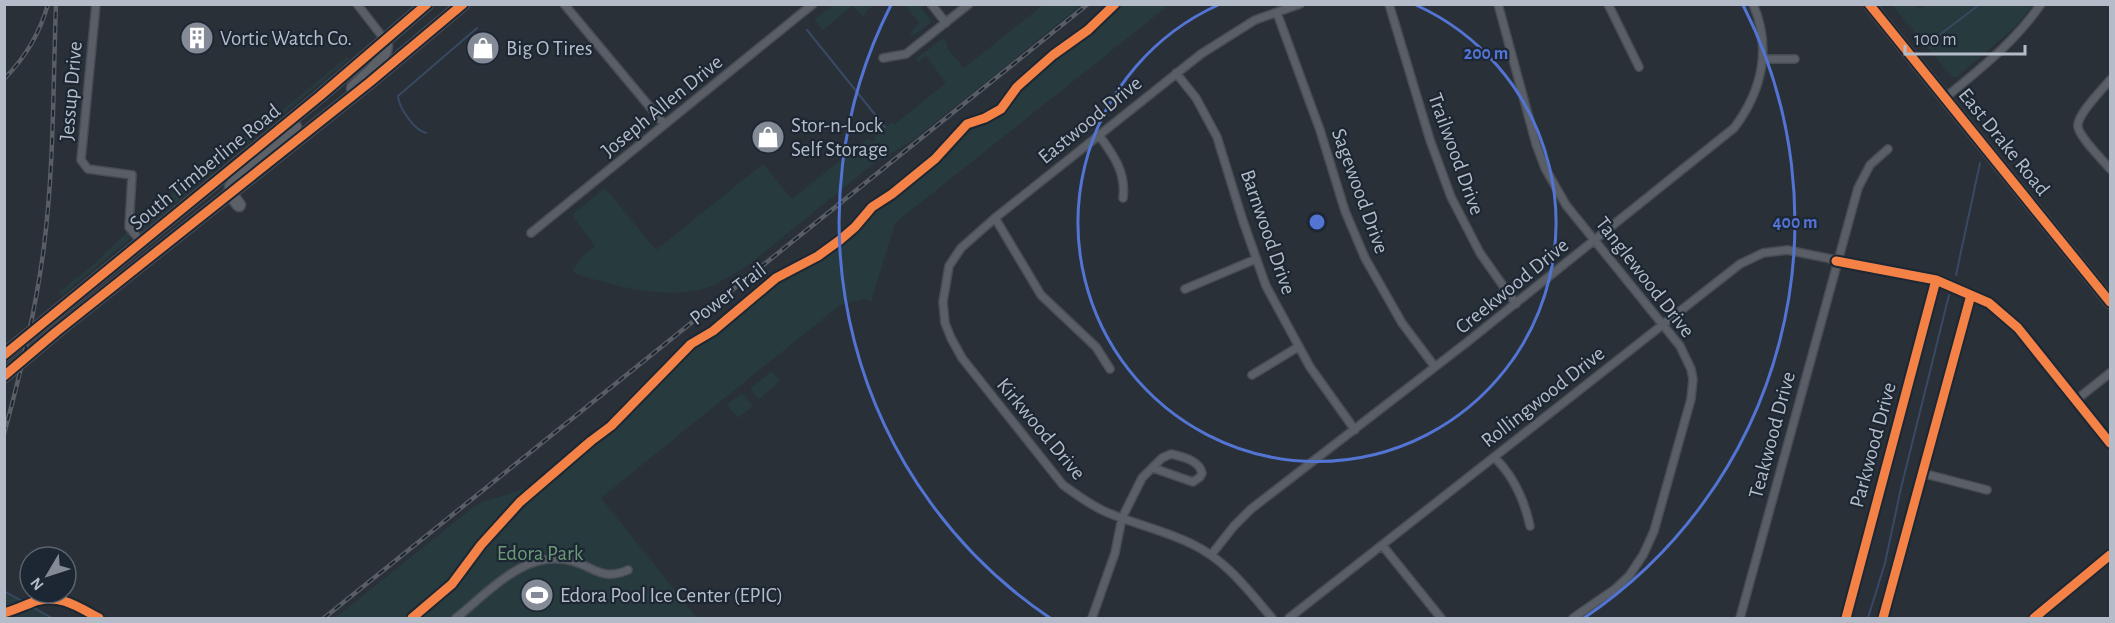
<svg xmlns="http://www.w3.org/2000/svg" width="2115" height="623" viewBox="0 0 2115 623" font-family="'Alegreya Sans',sans-serif">
<style>
.green{fill:#273a3e}
.lines{fill:none;stroke-linecap:round;stroke-linejoin:round}
.stream{stroke:#384963;stroke-width:2}
.minor-casing{stroke:#484c53;stroke-width:10}
.secondary-casing{stroke:#484c53;stroke-width:14}
.primary-casing{stroke:#484c55;stroke-width:15}
.minor{stroke:#5a5e66;stroke-width:7}
.secondary{stroke:#595d64;stroke-width:10}
.primary{stroke:#5c6168;stroke-width:12}
.rail-casing{stroke:#595d64;stroke-width:4.5}
.rail{stroke:#1d2633;stroke-width:2;stroke-dasharray:7;stroke-linecap:butt}
.cycleway-casing{stroke:#1d2633;stroke-width:13}
.cycleway{stroke:#f48246;stroke-width:9}
.ring{fill:none;stroke:#5274d3;stroke-width:3}
.labels{text-anchor:middle;dominant-baseline:central;stroke-width:4.5;stroke-linejoin:round;paint-order:stroke}
.poi-label{font-size:21px;fill:#b4bcc9;stroke:#1d2633;text-anchor:start}
.street-label{font-size:21px;fill:#b4bcc9;stroke:#1d2633}
.park-label{font-size:21px;fill:#6b9a76;stroke:#1d2633}
.centre{fill:#5274d3;stroke:#1d2633;stroke-width:3}
.ring-label{font-size:18px;text-anchor:middle;font-weight:bold;fill:#5274d3;stroke:#1d2633;stroke-width:4.5;stroke-linejoin:round;paint-order:stroke}
</style>
<rect width="100%" height="100%" fill="#2a3038"/>
<path class="green" d="M833 5V4L874 5 865 12 866 14 863 16 852 6 823 30 814 20Z
M905 5H919L931 20 930 23 913 36 910 33 919 23Z
M1043 5H1081L971 94 910 142 873 164 751 263C738 271 725 280 711 286 672 302 614 286 576 274L573 270 583 255 595 246 572 215 605 188 656 250 763 164 792 199 868 138 870 141H874L875 137 892 122 895 124 946 83 926 56 918 62 916 59 943 38 947 43V48L964 68Z
M1118 5H1169L895 223 871 302 864 299 840 305 601 498 697 618H335L477 504 560 477 561 469 579 453 583 454 587 446 619 421 693 346 725 324 777 280 833 249 856 228 873 208 936 161 968 125 995 115 1022 84 1065 47 1089 31Z
M1926 5V4L2033 5 2016 26 1957 77H1952L1892 5H1916L1919 9Z
M347 57 349 59 140 233 132 227 199 171 248 134 259 123 280 112Z
M127 232 130 239 62 295 59 292 92 266Z
M772 371 780 381 759 399 750 389Z
M742 393 753 406 738 418 727 405Z
M5 591 52 618H5Z"/>
<g class="lines">
<path class="stream" d="M807 30 885 127
M1933 40 1980 4
M426 133C414 130 399 108 398 96L477 28
M1956 275 1980 163
M4 591 52 618
M1868 618 1885 563 1901 488 1949 295"/>
<g class="minor-casing">
<path id="minor" d="M96 4 81 160 88 169 132 175 129 227 142 243
M357 4 385 40
M564 4 664 124
M931 4 946 23
M1389 4 1430 140 1451 197 1480 253 1516 304
M1498 4 1536 144 1545 168 1566 205 1680 346 1691 369 1693 379 1691 399 1654 531 1643 555 1629 576 1615 589 1573 618
M1608 4 1639 67
M1277 13 1320 130 1345 211 1365 258 1402 323 1435 367
M883 58 906 54 969 4
M1763 59H1795
M1176 73 1196 98 1217 137 1243 221 1266 286 1310 367 1355 430
M2110 80C2103 89 2076 115 2078 127 2080 138 2103 160 2110 169
M1946 97C1980 69 2015 42 2041 4
M1099 135C1114 156 1126 172 1123 198
M995 218 1041 295 1096 347 1110 369
M531 233 813 4
M1185 289 1256 259
M1252 375 1298 347
M2076 400 2110 373
M1494 457C1514 476 1524 499 1530 526
M1922 473 1987 490
M1382 545 1441 618
M1211 555 1234 526 1251 509 1466 343 1734 128C1762 91 1772 48 1753 4
M456 618C488 593 525 548 572 561 596 568 602 581 628 570
M1092 618 1115 553 1122 518 1142 478 1162 458 1171 454C1183 457 1199 460 1202 473L1200 477 1193 482 1153 468
M1272 618C1248 590 1226 560 1192 544 1164 530 1134 524 1106 512 1090 505 1077 495 1063 485L962 358 951 338 945 323 943 302 949 266 961 248 995 218 1201 54 1255 20 1300 4
M1289 618 1740 264 1763 253 1787 250 1936 280 1989 303 2018 328 2110 443
M1740 618 1858 188 1870 165 1888 149
M1846 618 1936 280
M1883 618 1971 295
M2034 618 2110 555"/>
</g>
<g class="secondary-casing">
<path id="secondary" d="M1869 4 2110 302"/>
</g>
<g class="primary-casing">
<path id="primary" d="M353 88C364 76 391 58 385 40
M239 205C233 197 227 192 234 181L295 127
M4 355 320 96 427 4
M4 376 56 332 370 82 463 4"/>
</g>
<use href="#minor" class="minor"/>
<use href="#secondary" class="secondary"/>
<use href="#primary" class="primary"/>
<g class="rail-casing">
<path id="rail" d="M4 79C25 58 40 33 48 4
M4 434C21 372 36 310 44 246 54 167 53 85 56 4
M324 618 1088 4"/>
</g>
<use href="#rail" class="rail"/>
<g class="cycleway-casing">
<path id="cycleway" d="M1869 4 2110 302
M1836 261 1936 280 1989 303 2018 328 2110 443
M4 355 320 96 427 4
M4 376 56 332 370 82 463 4
M4 613C15 610 25 605 36 601 61 594 78 607 99 618
M412 618 452 584 481 545 520 502 591 441 611 426 691 344 713 331 776 278 818 256 840 240 855 227 872 207 892 194 935 159 967 124 985 118 1001 109 1017 87 1053 55 1088 30 1115 4
M1846 618 1936 280
M1883 618 1971 295
M2034 618 2110 555"/>
</g>
<use href="#cycleway" class="cycleway"/>
</g>
<g class="ring">
<path d="M1416 5A239 239 0 1 1 1218 5"/>
<path d="M1050 618A478 478 0 0 1 891 5M1743 5A478 478 0 0 1 1584 618"/>
</g>
<defs>
<g id="building-disc" transform="scale(1.725)"><circle r="9.5" fill="#848b96" stroke="#1d2633"/><path d="M-4-6H4V6H1V3H-1V6H-4ZM-2.5-4.3h1.7v1.8h-1.7ZM.8-4.3h1.7v1.8H.8ZM-2.5-1h1.7V.8h-1.7ZM.8-1h1.7V.8H.8Z" fill="#fff"/></g>
<g id="shop-disc" transform="scale(1.725)"><circle r="9.5" fill="#848b96" stroke="#1d2633"/><path d="M-5-2.5h2.3a2.7 3.5 0 0 1 5.4 0H5L5.5 6h-11ZM-1.5-2.5h3a1.5 2.3 0 0 0-3 0Z" fill="#fff"/></g>
<g id="stadium-disc" transform="scale(1.725)"><circle r="9.5" fill="#848b96" stroke="#1d2633"/><path d="M0-5a6.5 5 0 1 0 0 10a6.5 5 0 1 0 0-10ZM-3.5-1.8h7v3.6h-7Z" fill="#fff"/></g>
</defs>
<g fill-rule="evenodd">
<use href="#building-disc" x="197" y="38"/>
<use href="#shop-disc" x="483" y="48"/>
<use href="#shop-disc" x="768" y="137"/>
<use href="#stadium-disc" x="537" y="595"/>
</g>
<g class="labels">
<g class="poi-label">
<text x="220" y="38">Vortic Watch Co.</text>
<text x="506" y="48">Big O Tires</text>
<text x="791" y="125">Stor-n-Lock<tspan x="791" dy="24">Self Storage</tspan></text>
<text x="560" y="595">Edora Pool Ice Center (EPIC)</text>
</g>
<g class="street-label">
<text transform="translate(71 91) rotate(-85)">Jessup Drive</text>
<text transform="translate(662 106) rotate(-39)">Joseph Allen Drive</text>
<text transform="translate(1090 120) rotate(-39)">Eastwood Drive</text>
<text transform="translate(2004 142) rotate(51)">East Drake Road</text>
<text transform="translate(1456 154) rotate(70)">Trailwood Drive</text>
<text transform="translate(205 167) rotate(-39)">South Timberline Road</text>
<text transform="translate(1360 191) rotate(70)">Sagewood Drive</text>
<text transform="translate(1268 232) rotate(71)">Barnwood Drive</text>
<text transform="translate(1645 277) rotate(52)">Tanglewood Drive</text>
<text transform="translate(1512 286) rotate(-39)">Creekwood Drive</text>
<text transform="translate(728 294) rotate(-37)">Power Trail</text>
<text transform="translate(1543 397) rotate(-38)">Rollingwood Drive</text>
<text transform="translate(1041 429) rotate(50)">Kirkwood Drive</text>
<text transform="translate(1772 435) rotate(-75)">Teakwood Drive</text>
<text transform="translate(1873 445) rotate(-75)">Parkwood Drive</text>
</g>
<g class="park-label">
<text x="540" y="553">Edora Park</text>
</g>
</g>
<circle cx="1317" cy="222" r="9" class="centre"/>
<g class="ring-label">
<text x="1486" y="59">200 m</text>
<text x="1795" y="228">400 m</text>
</g>
<rect width="2115" height="623" fill="none" stroke="#b4bcc9" stroke-width="12"/>
<g transform="translate(48 575) rotate(231)"><circle r="28" fill="#1d2633" stroke="#59626f" stroke-width="1.5"/>
<path d="M0-4.5L10 22L0 15L-10 22Z" fill="#848b96"/>
<text y="-9" font-size="16" font-weight="bold" text-anchor="middle" fill="#b4bcc9">N</text>
</g>
<path d="M1905 45v9h120v-9" fill="none" stroke="#b4bcc9" stroke-width="3"/>
<text x="1914" y="45" font-size="18" fill="#b4bcc9" stroke="#1d2633" stroke-width="4.5" paint-order="stroke">100 m</text>
</svg>
